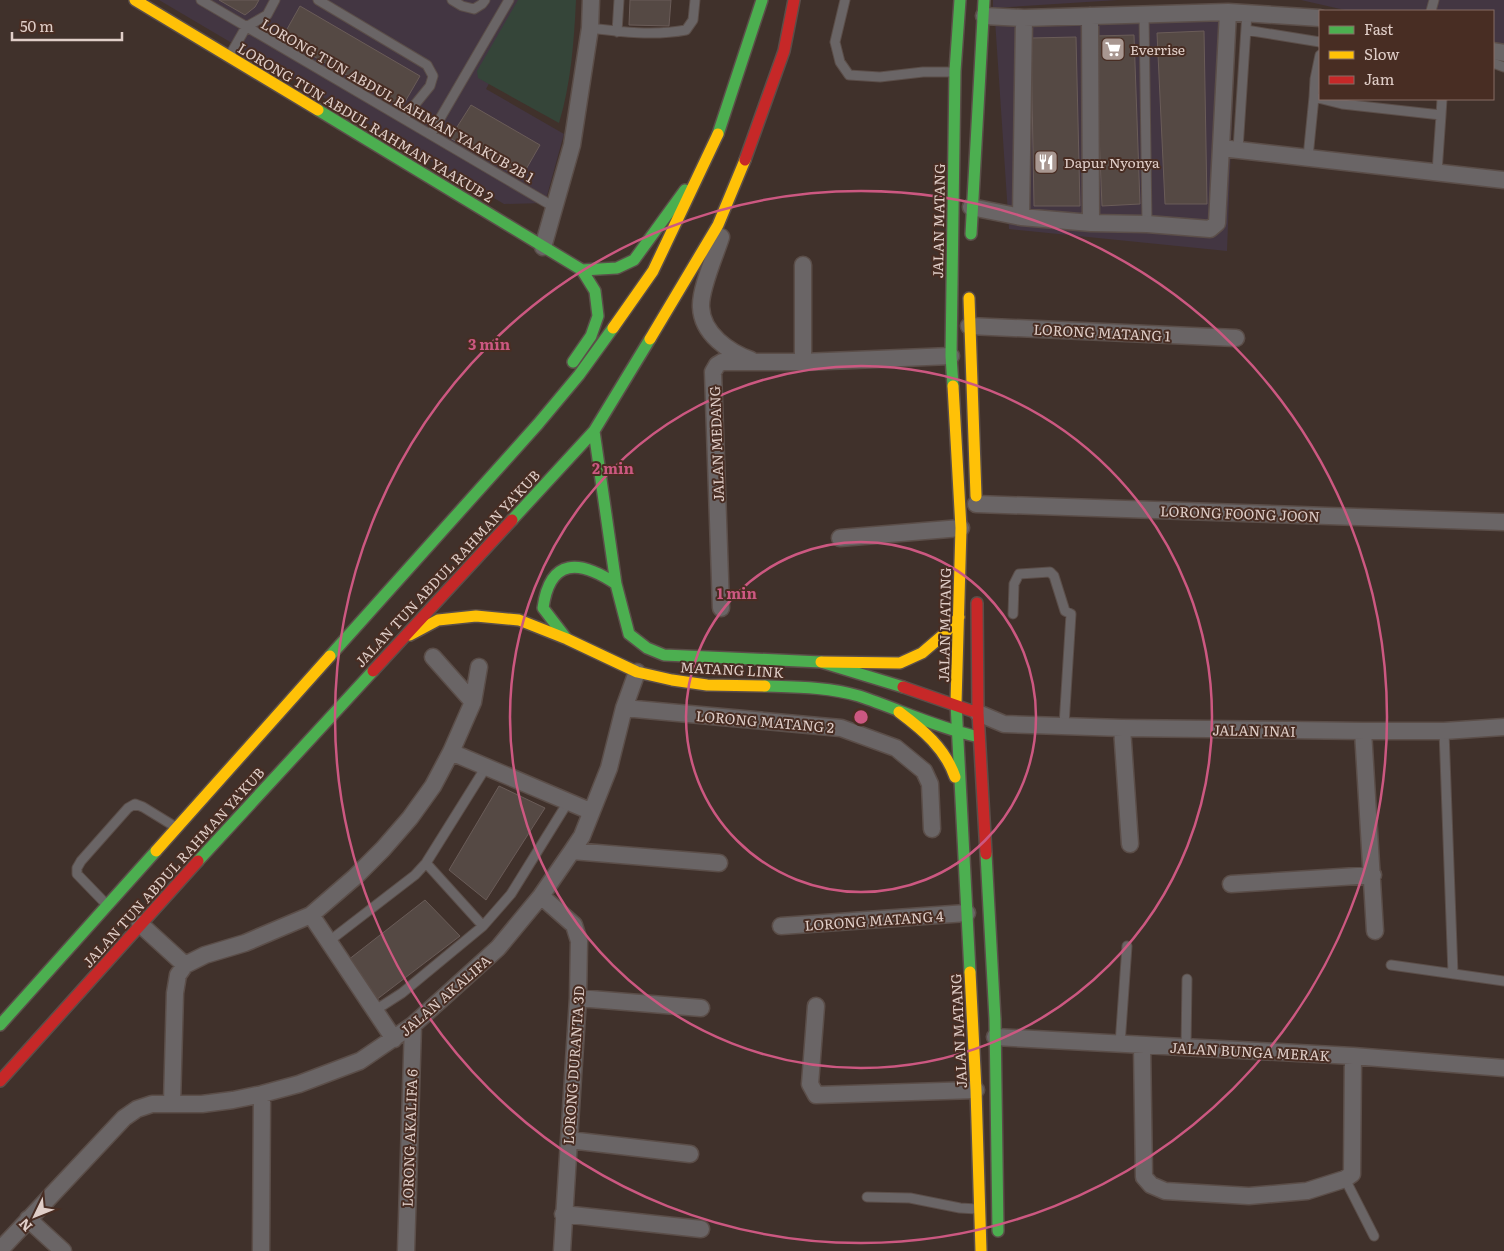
<svg xmlns="http://www.w3.org/2000/svg" width="1504" height="1251" viewBox="0 0 1504 1251" font-family="Literata,serif">
<style>
.commercial{fill:#433642}
.green{fill:#354539}
.building{fill:#554944;stroke:#6a5c58}
.lines{fill:none;stroke-linecap:round;stroke-linejoin:round}
.lane-casing{stroke:#5b4e49;stroke-width:11}
.street-casing{stroke:#5b4e49;stroke-width:19}
.fast-casing{stroke:#5b4e49;stroke-width:14}
.slow-casing{stroke:#5b4e49;stroke-width:14}
.jam-casing{stroke:#5b4e49;stroke-width:14}
.lane{stroke:#6a6566;stroke-width:9}
.street{stroke:#6a6566;stroke-width:16}
.fast{stroke:#4caf50;stroke-width:11}
.slow{stroke:#ffc107;stroke-width:11}
.jam{stroke:#c62828;stroke-width:11}
.ring{fill:none;stroke:#cc5881;stroke-width:2.5}
.labels{text-anchor:middle;dominant-baseline:central;stroke-width:4;stroke-linejoin:round;paint-order:stroke}
.poi-label{font-size:14px;fill:#e0cec8;stroke:#482d23;text-anchor:start}
.street-label{font-size:14px;fill:#e0cec8;stroke:#482d23}
.centre{fill:#cc5881;stroke:#482d23;stroke-width:2.5}
.ring-label{font-size:15px;text-anchor:middle;font-weight:bold;fill:#cc5881;stroke:#482d23;stroke-width:4;stroke-linejoin:round;paint-order:stroke}
</style>
<rect width="100%" height="100%" fill="#40312b"/>
<path class="commercial" d="M159 0H536L486 89 564 134 545 203 504 204Z
M993 0H1118L993 8Z
M1301 0H1504V47L1493 44V11H1349Z
M1236 15 1227 251 1009 229 995 20Z"/>
<path class="green" d="M518 0H576C574 42 571 83 559 123L478 78 477 71Z"/>
<path class="building" d="M219 0H259L255 7 245 15Z
M630 0H671L669 26 629 25Z
M300 6 420 76 402 107 282 38Z
M1204 31 1207 204H1165L1157 33Z
M1134 35 1140 204 1102 206 1095 36Z
M1076 37 1080 206H1034L1031 38Z
M471 105 540 145 521 178 450 138Z
M499 786 545 808 486 900 449 870Z
M425 900 460 936 376 1000 348 960Z"/>
<g class="lines">
<g class="lane-casing">
<path id="lane" d="M201 0 554 207
M318 0 427 65 433 76 430 86 404 118
M452 0 462 6 474 9 482 4 485 0
M845 0 835 42 840 62 849 75 880 77 923 72H953
M1431 11 1434 0
M1144 14 1147 224
M590 28C622 32 654 36 686 30L693 20 695 0
M1246 30 1320 42
M617 32 619 0
M1320 55 1315 79 1314 97 1342 104 1441 115 1442 99
M229 57 246 27 267 15 275 0
M1493 63 1504 67
M431 134 509 0
M1238 149 1247 13
M1308 157 1314 97
M1437 172 1441 115
M1013 614 1014 584 1019 574 1050 572 1054 576 1065 611 1071 614 1064 725
M1444 731 1453 974
M426 863 483 926
M106 904 77 874V868L81 861 128 808 135 804 143 807 174 826
M328 942 415 875 426 863 486 767
M1391 965 1504 981
M374 1011 402 993 483 926 511 894 568 802
M1120 1044 1127 946
M1186 1048 1187 979
M1345 1179 1374 1236
M867 1197 910 1198 960 1208 977 1209"/>
</g>
<g class="street-casing">
<path id="street" d="M1228 12 1320 18
M1090 16 1091 223
M1493 51 1504 53
M1221 148 1504 180
M971 207 1021 217 1091 223 1147 224 1210 229 1217 223 1228 12 1024 18 984 16
M1021 217 1024 18
M721 237C715 256 700 289 701 307 702 334 729 352 751 360
M543 247 572 145 590 28 591 0
M803 265V362
M969 326 1236 338
M976 504 1504 522
M840 538 961 528
M721 608 713 372 717 365 722 362H803L951 356
M433 657 473 702
M624 708 841 728 896 748 924 771 930 784 932 829
M978 713 1004 724 1122 728 1363 731H1444L1504 727
M1122 728 1130 844
M1363 731 1375 931
M451 752 590 811
M572 851 719 863
M1231 884 1373 875
M541 896 574 925 579 941 578 998 562 1251
M311 915 394 1039
M140 924 185 965
M781 926 967 913
M578 998 701 1008
M816 1006 810 1084 816 1095 976 1090
M995 1037 1353 1056 1504 1068
M1142 1045 1144 1177 1151 1185 1165 1191 1249 1196 1307 1191 1345 1179 1352 1174 1353 1056
M172 1104 175 993 178 975 185 965 205 955 245 943 311 915 355 877 383 849 410 818 433 786 451 752 473 702 479 667
M569 1140 690 1154
M563 1214 701 1229
M28 1219 63 1251
M0 1250 124 1118 137 1109 152 1104H202L233 1100 262 1094 299 1084 360 1061 413 1025 498 948 541 896 572 851 582 836 609 768 624 708 637 672
M261 1251 262 1094
M406 1251 413 1025"/>
</g>
<g class="fast-casing">
<path id="fast" d="M318 110 582 270 595 291 598 316 591 336 573 362
M718 134 762 0
M971 234 984 0
M582 270 617 268 634 260 685 190
M953 386 951 356 955 71 960 0
M594 431 616 584 629 634 647 648 664 655 821 662 903 687
M512 520 594 431 650 339
M566 638 543 608C550 557 580 560 616 584
M330 656 538 424 579 375 613 328
M765 686C797 687 829 687 859 696 898 709 935 727 975 736
M956 703 970 972
M986 854 995 1019 998 1231
M198 861 373 671
M0 1025 156 851"/>
</g>
<g class="slow-casing">
<path id="slow" d="M135 0 318 110
M969 298 976 496
M613 328 653 271 718 134
M650 339 718 225 745 160
M953 386 961 528 956 703
M410 635 438 620 476 616 519 620 567 639 637 672 672 680 707 685 765 686
M821 662 900 663 922 653 943 635 959 617
M899 712C923 730 945 748 955 777
M156 851 330 656
M970 972 976 1090 981 1251"/>
</g>
<g class="jam-casing">
<path id="jam" d="M745 160 784 51 794 0
M977 603 978 713 986 854
M373 671 512 520
M903 687 972 711
M0 1081 198 861"/>
</g>
<use href="#lane" class="lane"/>
<use href="#street" class="street"/>
<use href="#fast" class="fast"/>
<use href="#slow" class="slow"/>
<use href="#jam" class="jam"/>
</g>
<g class="ring">
<circle cx="861" cy="717" r="175"/>
<circle cx="861" cy="717" r="351"/>
<circle cx="861" cy="717" r="526"/>
</g>
<defs>
<g id="supermarket-square" transform="scale(1.25)"><rect x="-9" y="-9" width="18" height="18" rx="4" fill="#a89791" stroke="#482d23"/><path d="M-6-5.5h2.5l.6 2H6L4.5 2H-2.5L-4.4-4H-6ZM-1.5 3.2a1.3 1.3 0 1 0 .1 0ZM3 3.2a1.3 1.3 0 1 0 .1 0Z" fill="#fff"/></g>
<g id="restaurant-square" transform="scale(1.25)"><rect x="-9" y="-9" width="18" height="18" rx="4" fill="#a89791" stroke="#482d23"/><path d="M-5-6h1v4h1v-4h1v4h1v-4h1v5L-1.5 .5V6h-2V.5L-5-1ZM5-6V6H3V1.5H1.5Q1.5-4 5-6Z" fill="#fff"/></g>
</defs>
<g fill-rule="evenodd">
<use href="#supermarket-square" x="1113" y="49"/>
<use href="#restaurant-square" x="1046" y="162"/>
</g>
<g class="labels">
<g class="poi-label">
<text x="1130" y="49">Everrise</text>
<text x="1064" y="162">Dapur Nyonya</text>
</g>
<g class="street-label">
<text transform="translate(398 100) rotate(30)">LORONG TUN ABDUL RAHMAN YAAKUB 2B 1</text>
<text transform="translate(366 122) rotate(31)">LORONG TUN ABDUL RAHMAN YAAKUB 2</text>
<text transform="translate(938 221) rotate(-89)">JALAN MATANG</text>
<text transform="translate(1102 332) rotate(3)">LORONG MATANG 1</text>
<text transform="translate(716 444) rotate(-92)">JALAN MEDANG</text>
<text transform="translate(1240 513) rotate(2)">LORONG FOONG JOON</text>
<text transform="translate(447 568) rotate(-47)">JALAN TUN ABDUL RAHMAN YA'KUB</text>
<text transform="translate(944 625) rotate(-89)">JALAN MATANG</text>
<text transform="translate(732 669) rotate(3)">MATANG LINK</text>
<text transform="translate(765 721) rotate(5)">LORONG MATANG 2</text>
<text transform="translate(1254 730) rotate(1)">JALAN INAI</text>
<text transform="translate(173 867) rotate(-48)">JALAN TUN ABDUL RAHMAN YA'KUB</text>
<text transform="translate(874 920) rotate(-4)">LORONG MATANG 4</text>
<text transform="translate(445 995) rotate(-41)">JALAN AKALIFA</text>
<text transform="translate(958 1031) rotate(-93)">JALAN MATANG</text>
<text transform="translate(1250 1051) rotate(3)">JALAN BUNGA MERAK</text>
<text transform="translate(573 1065) rotate(-86)">LORONG DURANTA 3D</text>
<text transform="translate(409 1138) rotate(-88)">LORONG AKALIFA 6</text>
</g>
</g>
<circle cx="861" cy="717" r="8" class="centre"/>
<g class="ring-label">
<text x="489" y="350">3 min</text>
<text x="613" y="474">2 min</text>
<text x="737" y="599">1 min</text>
</g>
<rect x="1319" y="10" width="175" height="90" fill="#482d23" stroke="#856d65"/>
<rect x="1329" y="26" width="25" height="8" fill="#4caf50" stroke="#856d65"/>
<text x="1364" y="35" font-size="15" fill="#e0cec8">Fast</text>
<rect x="1329" y="51" width="25" height="8" fill="#ffc107" stroke="#856d65"/>
<text x="1364" y="60" font-size="15" fill="#e0cec8">Slow</text>
<rect x="1329" y="76" width="25" height="8" fill="#c62828" stroke="#856d65"/>
<text x="1364" y="85" font-size="15" fill="#e0cec8">Jam</text>
<g transform="translate(35 1216) rotate(227)" stroke="#482d23" stroke-width="4" paint-order="stroke">
<path d="M0-4L9 19L0 12L-9 19Z" fill="#e0cec8"/>
<text y="-8" font-size="14" font-weight="bold" text-anchor="middle" fill="#e0cec8">N</text>
</g>
<path d="M12 32v8h110v-8" fill="none" stroke="#e0cec8" stroke-width="2.5"/>
<text x="20" y="32" font-size="15" fill="#e0cec8" stroke="#482d23" stroke-width="4" paint-order="stroke">50 m</text>
</svg>
